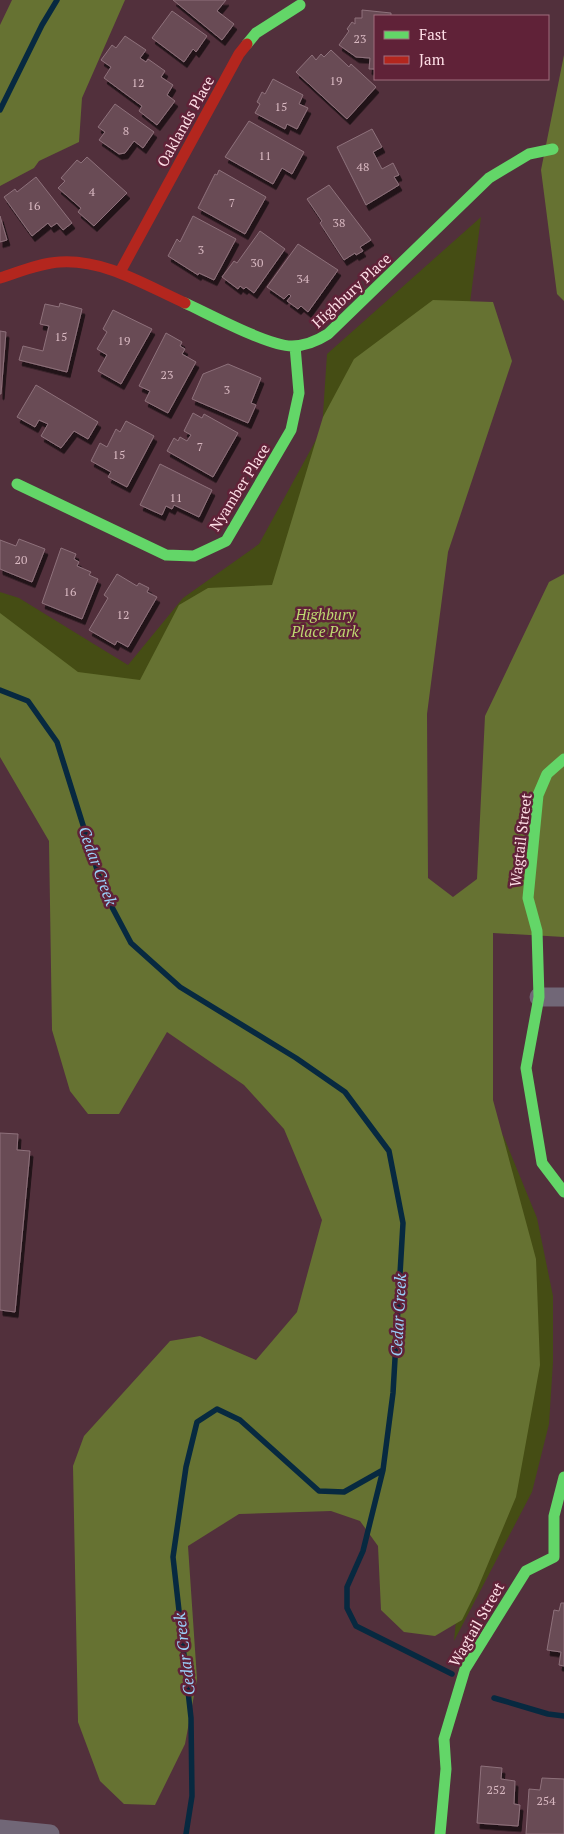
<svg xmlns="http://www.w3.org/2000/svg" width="564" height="1834" viewBox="0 0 564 1834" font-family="'PT Serif',serif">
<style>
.green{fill:#454d14}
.forest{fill:#667232}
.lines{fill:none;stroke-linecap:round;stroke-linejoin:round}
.stream{stroke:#072940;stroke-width:5.5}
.building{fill:#694b55;stroke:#8e717b;filter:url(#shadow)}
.street{stroke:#716777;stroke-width:19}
.fast{stroke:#63d668;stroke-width:11}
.jam{stroke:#b3261e;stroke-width:11}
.labels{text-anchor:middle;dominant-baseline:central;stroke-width:5;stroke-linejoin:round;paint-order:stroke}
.number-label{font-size:12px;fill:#d8b8c1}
.street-label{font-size:15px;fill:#fddde5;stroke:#602238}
.park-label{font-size:15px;font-style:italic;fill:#bdd871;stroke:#602238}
.water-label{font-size:16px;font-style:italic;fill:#99cff7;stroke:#602238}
</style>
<defs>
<filter id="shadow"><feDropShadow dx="3" dy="5.5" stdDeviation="0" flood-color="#0009"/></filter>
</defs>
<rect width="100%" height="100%" fill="#52303c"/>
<path class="green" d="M481 217 415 731 0 708V592L19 598 128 665 183 598 259 544 322 429 327 354Z
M503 1135 537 1218 553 1296V1362L549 1424 532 1492 454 1641Z"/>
<path class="forest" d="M12 0H125L82 98 79 142 39 161 34 168 0 186V25Z
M564 55V301L557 294 541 170Z
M433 300 493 302 512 361 448 552 427 714 428 878 453 897 477 879 485 716 549 582 564 574V937L493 933V1100L536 1259 540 1365 516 1497 477 1590 462 1620 435 1636 404 1632 381 1610 378 1546 360 1521 331 1511 239 1514 188 1546 197 1679 185 1744 155 1805 124 1804 100 1781 78 1722 73 1466 84 1436 170 1341 200 1336 256 1360 297 1312 322 1220 284 1129 244 1085 167 1032 119 1114H88L70 1091 52 1030 49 841 0 757V613L78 672 140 680 179 605 208 588 272 585 323 417 354 359Z"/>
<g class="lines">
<path class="stream" d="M0 110 42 25 57 0
M0 690 28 701 57 742 104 892 131 943 180 987 296 1058 345 1092 389 1151 403 1223 393 1393 383 1470 344 1492 319 1491 240 1420 217 1409 197 1422 186 1467 173 1557 191 1718 192 1796 186 1834
M383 1470 363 1551 347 1587V1608L356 1626 452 1674
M494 1698 548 1714 564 1716"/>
</g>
<path class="building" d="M173 0H226L217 11 234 24 222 40Z
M362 10 391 13V16H375V69H369L370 58 356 57 339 45 349 31 347 29 352 22 355 24V18H362Z
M172 11 207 36 196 52 193 49 184 62 152 38Z
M125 36 146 50 140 58 146 62 148 59 165 71 161 77 173 85 167 95 175 101 157 125 139 111 142 106 104 78 111 67 101 60 112 45 116 48Z
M331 50 349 67 351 64 376 87 347 119 296 72 312 55 316 60 321 54 324 57Z
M273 79 303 95 299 104 308 108 297 129 287 124 285 129 255 113 260 104 257 102 262 92 265 94Z
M115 104 154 132 143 148 134 141 125 153 119 154 99 140 105 132 98 127Z
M249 121 304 152 292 174 282 168 273 184 225 157Z
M372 129 382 147 373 152 382 169 393 163 399 175 394 177 399 185 366 205 337 147Z
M87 157 127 193 94 226 78 212 81 208 58 188 65 181 61 178 77 160 81 163Z
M219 170 266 197 245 234 198 208 215 174 217 175Z
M36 177 72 223 63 230 57 223 51 227 48 223 32 236 4 197 15 189 17 192Z
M329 185 371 240 360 247 363 251 356 255 355 253 344 260 320 223 322 221 307 199Z
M0 216 7 240 0 242Z
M193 216 236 239 214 280 199 273 198 275 168 256 177 239 180 242Z
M260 231 285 249 254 293 246 287 244 289 240 286 238 289 222 277 234 261 237 263Z
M298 244 338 270 308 312 301 306 298 309 287 301 291 296 289 294 284 299 267 287Z
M60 303 82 309 67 372 19 360 23 346 43 351 49 326 40 324 45 304 59 307Z
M113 310 152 329 121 384 98 371 107 355 97 349 107 332 103 329Z
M0 331 6 332 1 394H0Z
M166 333 182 342 180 346 185 349 182 354 196 362 168 413 145 401 150 391 139 386Z
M228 364 261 378 251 403 256 405 248 423 192 399 203 374Z
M36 385 98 422 88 439 74 431 61 448 41 436 48 424 39 420 35 427 17 417Z
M193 413 202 418 204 414 238 433 213 477 167 451 174 438 178 441 180 437 187 441 191 435 184 431Z
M126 421 154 436 127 487 108 477 111 472 91 461 100 443 107 447 116 429 120 432Z
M160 464 212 490 199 517 174 505 172 509 166 506 162 515 140 505Z
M19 539 45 549 32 582 0 569V540L16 546Z
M61 548 76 554 74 559 79 562 77 566 91 572 89 575 98 579 82 619 42 603Z
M117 574 137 586 139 583 149 588 147 592 157 597 128 647 117 641 115 645 89 630 108 598 104 595Z
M0 1133 18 1134 17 1150 30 1151 15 1312 0 1310Z
M561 1603H564V1666L559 1665 561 1652 547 1650 554 1610 559 1611Z
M481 1766 502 1768 501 1779 515 1781 514 1804 520 1805 518 1826 477 1823Z
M542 1778 564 1779V1834H526L529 1789 540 1790Z"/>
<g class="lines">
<path class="street" d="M539 997H564
M0 1829 50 1834"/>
<path class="fast" d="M247 44 256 33 300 5
M185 303C209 314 268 346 292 346 305 346 317 341 328 334L489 178 529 154 553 149
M17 484 166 555 194 556 226 541 291 430 299 393 295 346
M564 759 547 774 538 795 528 898 537 931 539 997 526 1068 542 1163 564 1192
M440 1834 446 1769 444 1739 465 1669 526 1571 554 1557V1516L564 1477"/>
<path class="jam" d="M120 272 239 54 247 44
M0 278C19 272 40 263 60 262 104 259 145 285 185 303"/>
</g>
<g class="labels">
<g class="number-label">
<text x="360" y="38">23</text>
<text x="336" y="80">19</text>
<text x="138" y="82">12</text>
<text x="281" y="106">15</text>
<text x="126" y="130">8</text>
<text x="265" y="155">11</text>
<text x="363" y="166">48</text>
<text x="92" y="191">4</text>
<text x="232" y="202">7</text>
<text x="34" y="205">16</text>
<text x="339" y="222">38</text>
<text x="201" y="249">3</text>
<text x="257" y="262">30</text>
<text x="303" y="278">34</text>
<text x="61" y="336">15</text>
<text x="124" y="340">19</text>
<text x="167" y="374">23</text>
<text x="227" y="389">3</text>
<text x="200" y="446">7</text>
<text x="119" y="454">15</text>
<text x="176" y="497">11</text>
<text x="21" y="559">20</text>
<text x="70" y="591">16</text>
<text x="123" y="614">12</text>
<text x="496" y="1789">252</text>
<text x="546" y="1800">254</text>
</g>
<g class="street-label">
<text transform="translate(185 121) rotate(-61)">Oaklands Place</text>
<text transform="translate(351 290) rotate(-43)">Highbury Place</text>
<text transform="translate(239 487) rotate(-58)">Nyamber Place</text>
<text transform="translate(520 840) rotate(-83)">Wagtail Street</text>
<text transform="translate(476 1624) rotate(-60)">Wagtail Street</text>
</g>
<g class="park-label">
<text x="325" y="614">Highbury<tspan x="325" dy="17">Place Park</tspan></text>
</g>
<g class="water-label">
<text transform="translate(98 866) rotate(70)">Cedar Creek</text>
<text transform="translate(398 1315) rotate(-87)">Cedar Creek</text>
<text transform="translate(184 1654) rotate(-97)">Cedar Creek</text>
</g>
</g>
<rect x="374" y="15" width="175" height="65" fill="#602238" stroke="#9f6d7d"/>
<rect x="384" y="31" width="25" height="8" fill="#63d668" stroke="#9f6d7d"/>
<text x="419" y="40" font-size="15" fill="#fddde5">Fast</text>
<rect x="384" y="56" width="25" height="8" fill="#b3261e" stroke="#9f6d7d"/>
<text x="419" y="65" font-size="15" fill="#fddde5">Jam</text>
</svg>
